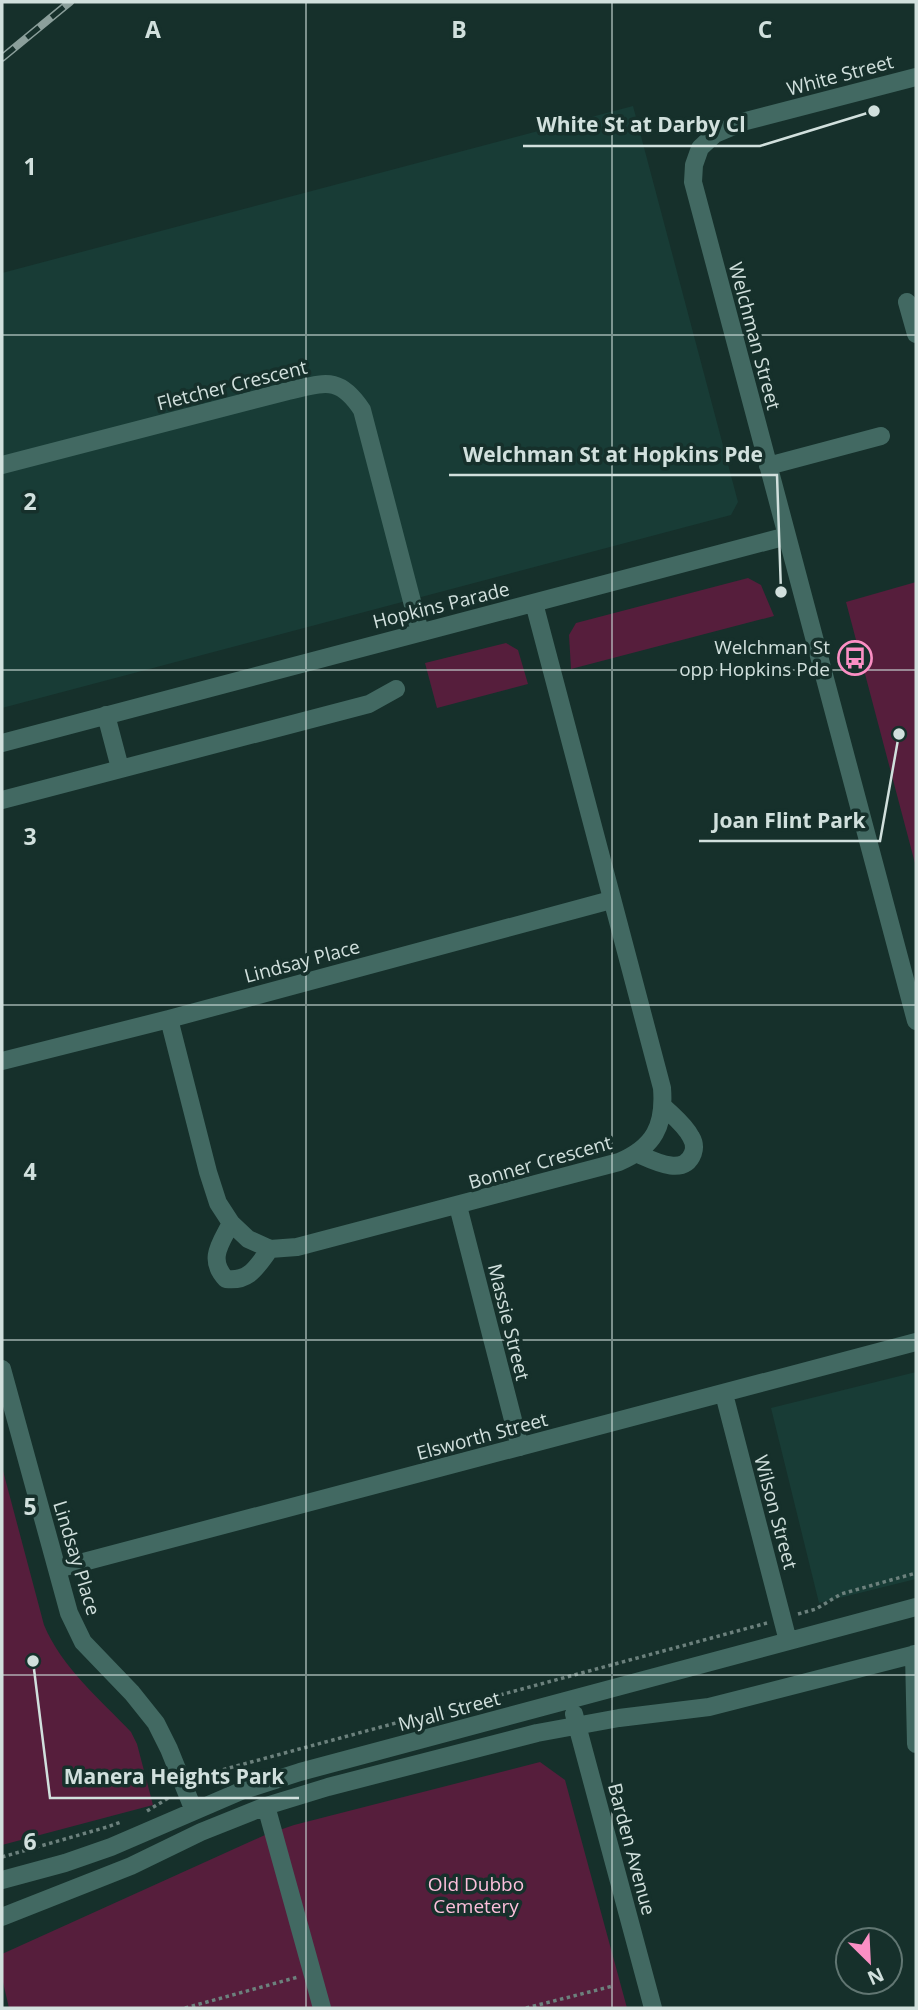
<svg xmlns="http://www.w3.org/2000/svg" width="918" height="2010" viewBox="0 0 918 2010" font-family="'Open Sans',sans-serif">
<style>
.built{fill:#183c36}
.green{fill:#561e3c}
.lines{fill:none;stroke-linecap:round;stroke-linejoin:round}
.path{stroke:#6c817d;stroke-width:3.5;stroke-dasharray:3.5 3.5;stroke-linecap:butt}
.minor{stroke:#426962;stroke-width:18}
.rail-casing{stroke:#8b9f9b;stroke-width:8}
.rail{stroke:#16302b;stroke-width:5;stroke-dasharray:16;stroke-linecap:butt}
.grid{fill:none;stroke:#d1e0dd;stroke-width:2;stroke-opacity:0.55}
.labels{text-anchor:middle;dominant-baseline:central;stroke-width:7;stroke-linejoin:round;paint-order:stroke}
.street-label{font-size:19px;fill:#d1e0dd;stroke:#16302b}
.poi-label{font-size:19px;fill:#d1e0dd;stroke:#16302b;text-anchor:end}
.park-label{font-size:19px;fill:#fdbfdb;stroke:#16302b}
.grid-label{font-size:23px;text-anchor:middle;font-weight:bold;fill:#d1e0dd;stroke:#16302b;stroke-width:7;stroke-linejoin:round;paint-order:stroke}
.leader{fill:none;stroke:#d1e0dd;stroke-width:2.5}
.callout-dot{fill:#d1e0dd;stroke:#16302b;stroke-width:2.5}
.callout-label{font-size:21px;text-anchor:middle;font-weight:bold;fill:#d1e0dd;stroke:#16302b;stroke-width:7;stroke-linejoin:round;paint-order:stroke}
</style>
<rect width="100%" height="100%" fill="#16302b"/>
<path class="built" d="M633 106 738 502 731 515 2 708V273Z
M916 1372V1579L819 1603 771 1408Z"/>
<path class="green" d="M748 578 761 585 774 616 571 669 569 635 576 623Z
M916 582V867L846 602Z
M506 643 518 650 528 684 437 708 425 663Z
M2 1467 44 1625C62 1668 100 1699 131 1732L137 1744 153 1805 2 1845Z
M540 1762 565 1780 627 2008H9L2 1978V1954L265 1835 294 1825Z"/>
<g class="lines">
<path class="path" d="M798 1614 816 1609 841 1594 916 1573
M197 1779 203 1775 767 1623
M147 1811 170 1797
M2 1857 107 1827 121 1822
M185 2008 298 1977
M526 2008 613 1986"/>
<path class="minor" d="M916 77 746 121 715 134 700 148 694 165 693 182 916 1021
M907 302 916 334
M2 465 288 391C325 383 339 375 362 410L420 632
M768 466 881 436
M106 715 120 768
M2 743 787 536
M2 800 369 704 396 689
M169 1019 208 1172 218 1203 231 1223 248 1239 270 1249 297 1247 619 1162C654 1147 665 1126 662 1088L534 603
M2 1061 169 1019 611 900
M638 1154C654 1161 684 1177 693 1153 695 1147 694 1142 691 1137 685 1125 673 1116 664 1107
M458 1206 520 1447
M231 1223C221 1243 207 1259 226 1279 250 1282 257 1266 270 1249
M2 1369 69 1613 83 1642 132 1693 156 1723 169 1749 194 1811
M724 1394 788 1641
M57 1569 916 1342
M914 1654 916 1744
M574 1714 653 2008
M266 1806 322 2008
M2 1880 65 1863 111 1847 241 1791 300 1772 916 1607
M2 1917 131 1866 201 1832 266 1806 328 1787 537 1733 619 1718 709 1707 916 1654"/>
<g class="rail-casing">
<path id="rail" d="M2 58 70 2"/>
</g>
<use href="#rail" class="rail"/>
</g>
<path class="grid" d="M306 2V2008M612 2V2008M2 335H916M2 670H916M2 1005H916M2 1340H916M2 1675H916"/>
<defs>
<g id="bus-ring" transform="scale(1.75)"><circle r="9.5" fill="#16302b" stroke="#fb8fc4" stroke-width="1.5"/><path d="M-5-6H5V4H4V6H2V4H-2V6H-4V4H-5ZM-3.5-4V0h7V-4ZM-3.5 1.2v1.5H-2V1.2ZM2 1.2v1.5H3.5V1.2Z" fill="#fb8fc4"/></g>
</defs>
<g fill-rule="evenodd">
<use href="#bus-ring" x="855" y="658"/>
</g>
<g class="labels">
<g class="street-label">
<text transform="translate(840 75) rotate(-15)">White Street</text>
<text transform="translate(755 336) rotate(75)">Welchman Street</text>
<text transform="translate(232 385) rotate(-14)">Fletcher Crescent</text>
<text transform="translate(441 605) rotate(-14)">Hopkins Parade</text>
<text transform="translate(302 961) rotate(-15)">Lindsay Place</text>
<text transform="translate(540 1162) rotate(-16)">Bonner Crescent</text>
<text transform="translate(509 1322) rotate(76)">Massie Street</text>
<text transform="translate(482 1436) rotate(-15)">Elsworth Street</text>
<text transform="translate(776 1512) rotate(75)">Wilson Street</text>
<text transform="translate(77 1558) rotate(73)">Lindsay Place</text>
<text transform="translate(449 1711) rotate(-15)">Myall Street</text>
<text transform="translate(632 1849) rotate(75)">Barden Avenue</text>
</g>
<g class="poi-label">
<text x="830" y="647">Welchman St<tspan x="830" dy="22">opp Hopkins Pde</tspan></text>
</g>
<g class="park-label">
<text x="476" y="1884">Old Dubbo<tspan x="476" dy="22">Cemetery</tspan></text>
</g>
</g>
<g class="grid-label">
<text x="153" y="38">A</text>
<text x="459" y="38">B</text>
<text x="765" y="38">C</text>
<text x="30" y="175">1</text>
<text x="30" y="510">2</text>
<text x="30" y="845">3</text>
<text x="30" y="1180">4</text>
<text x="30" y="1515">5</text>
<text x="30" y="1850">6</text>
</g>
<path class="leader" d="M874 111L760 146H523M781 592L777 475H449M899 734L880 841H699M33 1661L50 1798H299"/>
<g class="callout-dot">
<circle cx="874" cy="111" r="7"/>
<circle cx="781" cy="592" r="7"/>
<circle cx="899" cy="734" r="7"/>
<circle cx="33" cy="1661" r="7"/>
</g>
<g class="callout-label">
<text x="641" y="132">White St at Darby Cl</text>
<text x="613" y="462">Welchman St at Hopkins Pde</text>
<text x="789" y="828">Joan Flint Park</text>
<text x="174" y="1784">Manera Heights Park</text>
</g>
<rect width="918" height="2010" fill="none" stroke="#d1e0dd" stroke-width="7"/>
<g transform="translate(869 1961) rotate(156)"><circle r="33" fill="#16302b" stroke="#617672" stroke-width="2"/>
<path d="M0-5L12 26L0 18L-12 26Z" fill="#fb8fc4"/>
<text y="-10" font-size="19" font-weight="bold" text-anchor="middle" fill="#d1e0dd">N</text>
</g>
</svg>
